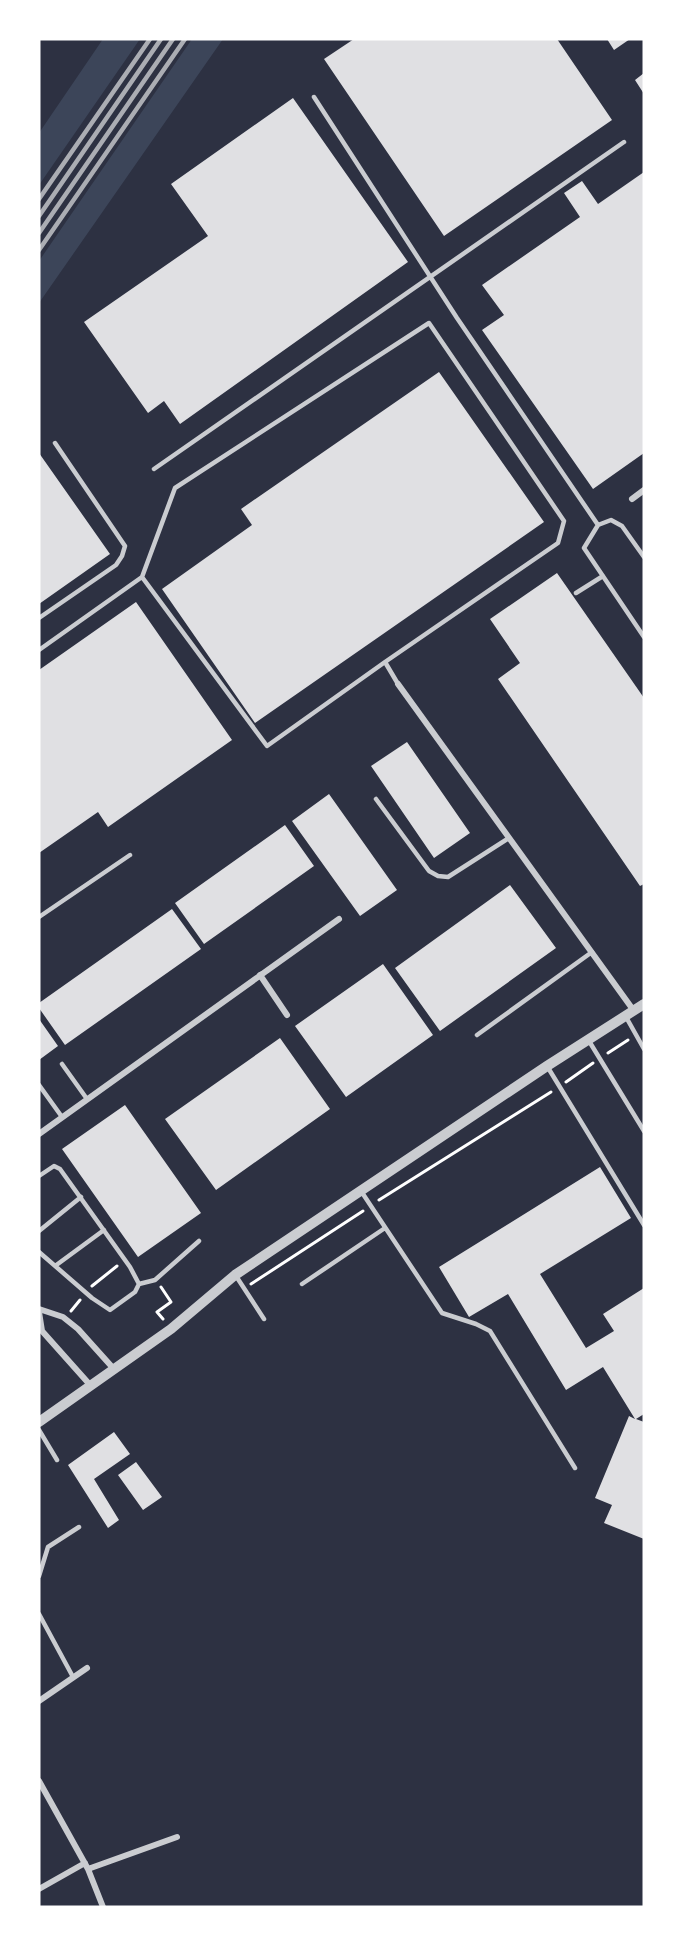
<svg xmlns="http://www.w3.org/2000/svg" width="683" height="1946" viewBox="0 0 683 1946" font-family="'Work Sans',sans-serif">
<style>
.green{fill:#3c4559}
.building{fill:#e0e0e3}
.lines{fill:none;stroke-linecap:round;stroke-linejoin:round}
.path{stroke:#fff;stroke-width:3}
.service{stroke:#caccd0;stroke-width:4.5}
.minor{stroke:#caccd0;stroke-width:6}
.tertiary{stroke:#caccd0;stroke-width:10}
.rail{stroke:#abadb3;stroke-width:4.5}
</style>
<rect width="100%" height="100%" fill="#2d3142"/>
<path class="green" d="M103 39H140L39 185V133Z
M192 39H223L39 303V261Z"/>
<path class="building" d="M354 39H557L612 120 444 236 324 59Z
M607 39H630L614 50Z
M644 73V94L635 80Z
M293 98 408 262 180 424 164 401 148 413 84 322 208 236 171 184Z
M644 172V453L593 489 482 330 504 315 482 285 580 217 564 193 582 181 598 204Z
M439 372 544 522 255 723 162 589 252 525 241 509Z
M39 453 110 554 39 604Z
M557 573 644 698V884L640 886 498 679 520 663 490 619Z
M136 602 232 740 108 827 98 812 39 853V670Z
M407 742 470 833 434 858 371 766Z
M329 794 397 890 360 916 292 821Z
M285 825 314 866 204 944 175 903Z
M510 885 556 948 440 1031 395 968Z
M172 909 201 949 65 1045 39 1008V1003Z
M383 964 433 1035 346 1097 295 1026Z
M39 1019 58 1046 39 1060Z
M280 1038 330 1109 216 1190 165 1119Z
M125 1105 201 1213 138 1257 62 1149Z
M600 1167 631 1218 540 1274 586 1348 614 1331 603 1314 644 1288V1414L636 1419 644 1422V1539L604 1523 612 1505 595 1498 629 1416 635 1419 603 1367 566 1390 508 1294 469 1317 439 1267Z
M114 1432 130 1454 94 1479 119 1520 108 1528 68 1465Z
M136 1462 162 1497 143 1510 118 1475Z"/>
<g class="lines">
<path class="path" d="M608 1053 628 1040
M566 1082 593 1063
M379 1200 551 1092
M251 1284 363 1211
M92 1286 117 1266
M161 1287 171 1302 157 1312 163 1319
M71 1311 80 1300"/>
<path class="service" d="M314 97 457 318 598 525
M154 469 624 142
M644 557 622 526 611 520 598 525 584 548 644 637
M576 593 603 576
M39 618 116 565 122 556 125 546 55 443
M39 650 142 577
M385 662 267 746 142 577 175 488 429 323 564 521 558 543 385 662 398 684
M376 799 429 871 438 876 448 877 509 838
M39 917 130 855
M626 1017 644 1049
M477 1035 592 952
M589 1041 644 1131
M62 1064 87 1099
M547 1066 644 1225
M39 1085 62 1117
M39 1176 54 1166 60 1169 130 1267 139 1284 135 1292 110 1310 92 1298 39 1252
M361 1191 442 1313 476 1324 490 1331 575 1468
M39 1231 81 1197
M55 1266 104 1230
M236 1276 264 1319
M139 1284 155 1280 199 1241
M302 1284 385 1228
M39 1430 57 1460
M39 1576 48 1547 79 1527
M39 1614 73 1677"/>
<path class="minor" d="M632 499 644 490
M398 684 634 1011
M260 975 287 1015
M39 1134 339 919
M39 1309 63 1317 78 1329 113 1368
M39 1312 42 1331 91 1386
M39 1701 87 1668
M39 1781 88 1869 103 1907
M88 1869 177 1837
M39 1889 85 1863"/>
<path class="tertiary" d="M39 1422 171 1329 235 1275 547 1066 644 1004"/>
<path class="rail" d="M39 199 150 39
M39 216 161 39
M39 233 173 39
M39 250 185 39"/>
</g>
<rect width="683" height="1946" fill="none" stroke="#ffffff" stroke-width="81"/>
</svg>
